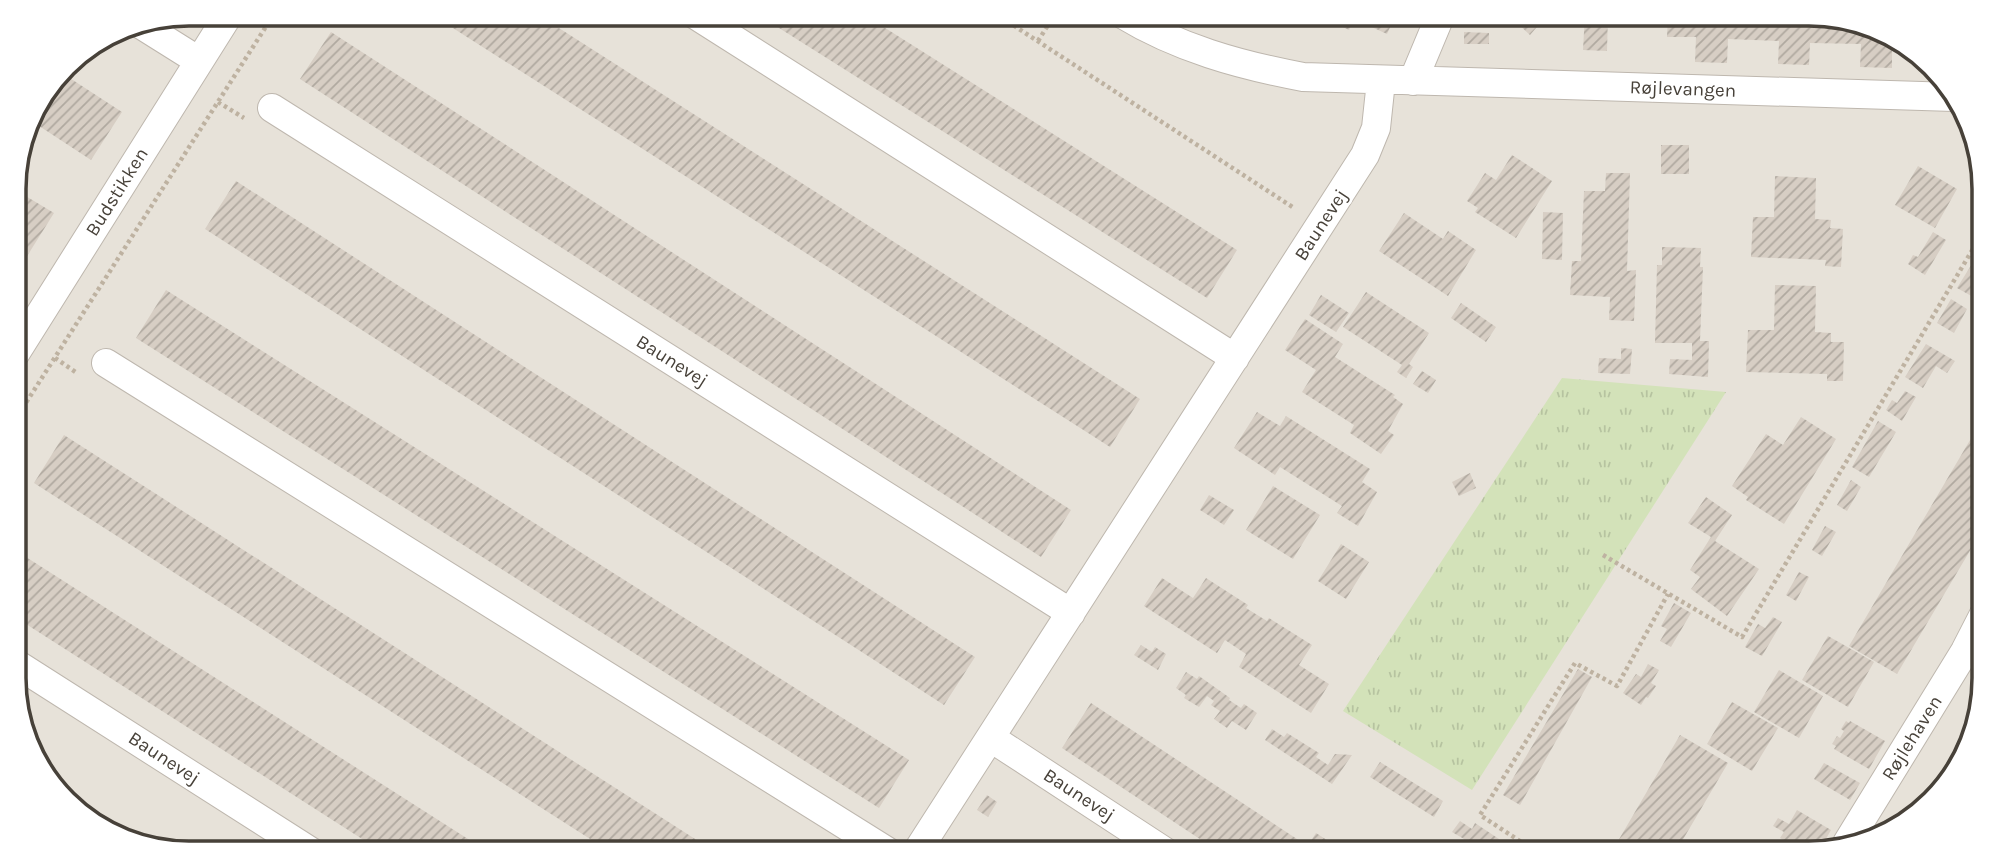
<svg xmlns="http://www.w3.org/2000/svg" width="1998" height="867" viewBox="0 0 1998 867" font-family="Karla,sans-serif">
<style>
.residential{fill:#e7e2d9}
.park{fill:url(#park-tufts)}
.building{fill:url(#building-hatch)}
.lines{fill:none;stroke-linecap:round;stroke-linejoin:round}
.street-casing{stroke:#beb7ae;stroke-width:30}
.path{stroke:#beb2a1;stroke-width:4.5;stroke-dasharray:3.5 3.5;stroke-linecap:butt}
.street{stroke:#fff;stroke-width:28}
.labels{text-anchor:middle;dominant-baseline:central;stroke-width:5;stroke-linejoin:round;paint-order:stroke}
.street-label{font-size:19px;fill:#474139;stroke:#fff}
.rim{fill:none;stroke:#474139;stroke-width:3.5}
</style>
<defs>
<pattern id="park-tufts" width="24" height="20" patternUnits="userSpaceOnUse" patternTransform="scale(1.75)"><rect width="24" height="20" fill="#d3e2b9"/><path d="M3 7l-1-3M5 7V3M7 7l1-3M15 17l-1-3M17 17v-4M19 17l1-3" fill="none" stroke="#b6c3a0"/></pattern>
<pattern id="building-hatch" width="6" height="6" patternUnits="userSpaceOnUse" patternTransform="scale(1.75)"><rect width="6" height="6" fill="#d7cec4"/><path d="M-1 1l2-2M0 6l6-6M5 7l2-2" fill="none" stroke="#b0a9a0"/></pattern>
</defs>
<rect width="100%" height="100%" fill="#f3f0eb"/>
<path class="residential" d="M189 14H1809L1876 27 1948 82 1982 166 1984 678 1971 744 1915 817 1820 853H189L122 840 50 785 16 701 14 177 32 112 73 58 122 27Z"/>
<path class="park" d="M1562 378 1726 392 1472 790 1343 711Z"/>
<path class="building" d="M431 14H537L1140 399 1110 447Z
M757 14H863L1237 250 1207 298Z
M1283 14H1315L1309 26Z
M1315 14H1396L1387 34 1354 19 1349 30Z
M1507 14H1548L1530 35Z
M1585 14H1608L1607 51 1583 50Z
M1668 14H1809L1876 27 1900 46 1892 45V68L1860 67 1861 44 1810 43 1809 65 1778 64 1779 41 1728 39 1727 63 1695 62 1696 37H1667Z
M331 32 1071 510 1041 557 300 79Z
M1464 32 1489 33V44H1464Z
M62 73 122 112 91 160 30 120 32 112Z
M1661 145H1689V174H1661Z
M1512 155 1552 181 1516 238 1475 212 1478 208 1467 201 1485 173 1496 180Z
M1918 166 1957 189 1935 228 1895 205Z
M1606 173H1630L1627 271 1636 270 1634 321 1609 320 1610 297 1570 295 1572 261H1581L1584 191H1605Z
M1775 176 1816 178 1815 219 1831 220 1830 228 1843 229 1841 267 1825 266 1826 260 1751 257 1753 217H1774Z
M236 181 975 657 944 705 205 229Z
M14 189 54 213 24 261 15 256Z
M1543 212 1563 213 1562 260 1542 259Z
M1404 213 1443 239 1448 231 1476 250 1448 296 1379 251Z
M1933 232 1946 240 1925 275 1908 264 1913 255 1918 257Z
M1983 246V284L1975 298 1957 288Z
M1662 247 1701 248 1700 267H1703L1700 341H1709L1708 377 1669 374 1670 359 1692 360V343H1655L1657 265H1662Z
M1775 285 1816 286 1815 332 1831 333V342H1844L1843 381H1827V374L1746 372 1748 330H1774Z
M166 290 909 760 879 808 136 338Z
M1366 292 1429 333 1409 364 1413 367 1406 378 1397 372 1402 365 1343 327Z
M1321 295 1349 313 1336 332 1309 315Z
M1951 299 1967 309 1954 333 1937 323Z
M1461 303 1496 327 1486 342 1451 318Z
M1305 319 1343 344 1335 357 1395 395 1393 397 1403 404 1388 431 1394 435 1381 454 1350 433 1354 425 1302 392 1316 370 1285 350Z
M1926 344 1955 361 1947 373 1936 366 1923 388 1905 377Z
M1621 348 1632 349 1630 374 1598 373 1599 358 1621 359Z
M1422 371 1436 380 1428 393 1413 384Z
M1905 391 1916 397 1902 421 1886 410 1892 400 1897 403Z
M1257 412 1280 426 1286 416 1370 469 1362 482 1377 492 1358 526 1337 513 1342 506 1280 467 1275 475 1234 448Z
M1801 417 1836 439 1784 524 1746 500 1748 497 1732 486 1766 434 1783 445Z
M1983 418 1984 527 1897 674 1849 646Z
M1878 421 1896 432 1869 477 1852 467Z
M64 435 717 853H612L34 483Z
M1470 473 1476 488 1459 496 1452 482Z
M1851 480 1861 487 1847 511 1837 505Z
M1273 486 1320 515 1293 559 1246 530Z
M1209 495 1234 510 1224 525 1200 510Z
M1706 497 1732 515 1715 541 1759 569 1727 616 1691 589 1700 577 1690 570 1711 537 1688 523Z
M1825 526 1836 532 1822 556 1812 550Z
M1341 544 1369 562 1346 599 1318 581Z
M15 550 490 853H384L15 617Z
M1799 572 1809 577 1796 601 1786 595Z
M1162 578 1193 598 1206 578 1248 605 1246 608 1267 621 1269 618 1312 645 1299 665 1329 684 1311 713 1239 667 1246 654 1225 640 1217 653 1144 606Z
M1674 603 1691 613 1671 647 1660 641 1667 629 1661 626Z
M1773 617 1782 622 1762 656 1745 647 1758 624 1765 628Z
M1828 636 1874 662 1848 707 1802 680Z
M1141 645 1152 652 1155 647 1166 654 1158 670 1134 655Z
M1648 664 1659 670 1651 683 1656 686 1648 698 1646 697 1641 705 1623 693 1636 674 1641 677Z
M1578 669 1592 677 1520 805 1503 795Z
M1779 670 1823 696 1799 738 1754 712Z
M1186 672 1197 679 1199 676 1230 698 1229 700 1241 708 1244 704 1257 713 1246 730 1232 721 1227 728 1214 719 1220 711 1211 705 1214 701 1207 696 1199 707 1184 698 1186 695 1176 688Z
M1732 702 1778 728 1752 771 1707 744Z
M1091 703 1303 843 1297 853H1221L1062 748Z
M1846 721 1849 723 1850 721 1885 741 1869 769 1834 749 1836 746 1832 744 1837 736 1840 738 1844 731 1841 729Z
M1272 729 1284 737 1287 733 1319 753 1316 757 1328 765 1335 754 1352 755 1332 784 1265 740Z
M1680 735 1728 763 1675 853H1611Z
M1380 762 1443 801 1434 817 1370 777Z
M1824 763 1860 783 1850 800 1814 779Z
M987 795 997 802 988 817 977 810Z
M73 799 140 843 122 840 71 801Z
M1797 810 1831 830 1818 853H1806L1780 838 1784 832 1773 826 1778 818 1789 824Z
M1460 821 1472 829 1475 823 1520 853H1487L1479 847 1475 853H1458L1456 852 1464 839 1452 832Z
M1316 833 1347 853H1303Z"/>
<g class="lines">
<g class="street-casing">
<path id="street" d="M694 14 1235 358
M1122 14C1178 48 1239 65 1303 77L1954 97
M140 24 199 61
M1413 81 1441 14
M272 108 1071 613
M15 354 229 14
M106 363 890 853
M15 663 313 853
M991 738 1167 853
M1847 843 1965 651 1984 614
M916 853 1365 155 1376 128 1381 81"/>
</g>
<path class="path" d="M996 14 1294 208
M1038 41 1055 14
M218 102 244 118
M55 358 77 373
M15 420 274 14
M1603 555 1742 637 1983 232
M1538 853 1480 815 1575 663 1617 686 1668 594"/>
<use href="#street" class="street"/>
</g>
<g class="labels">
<g class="street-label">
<text transform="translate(1683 89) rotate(2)">Røjlevangen</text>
<text transform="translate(117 192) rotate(-58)">Budstikken</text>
<text transform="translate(1321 225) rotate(-57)">Baunevej</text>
<text transform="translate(672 361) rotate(32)">Baunevej</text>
<text transform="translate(1912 738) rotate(-58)">Røjlehaven</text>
<text transform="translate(164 758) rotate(33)">Baunevej</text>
<text transform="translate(1079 795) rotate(33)">Baunevej</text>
</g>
</g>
<path d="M0 0H1998V867H0ZM189 26H1809A163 163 0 0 1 1972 189V678A163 163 0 0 1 1809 841H189A163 163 0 0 1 26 678V189A163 163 0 0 1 189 26Z" fill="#fff" fill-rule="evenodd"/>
<path class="rim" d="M189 26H1809A163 163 0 0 1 1972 189V678A163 163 0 0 1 1809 841H189A163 163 0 0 1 26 678V189A163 163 0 0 1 189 26Z"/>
</svg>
